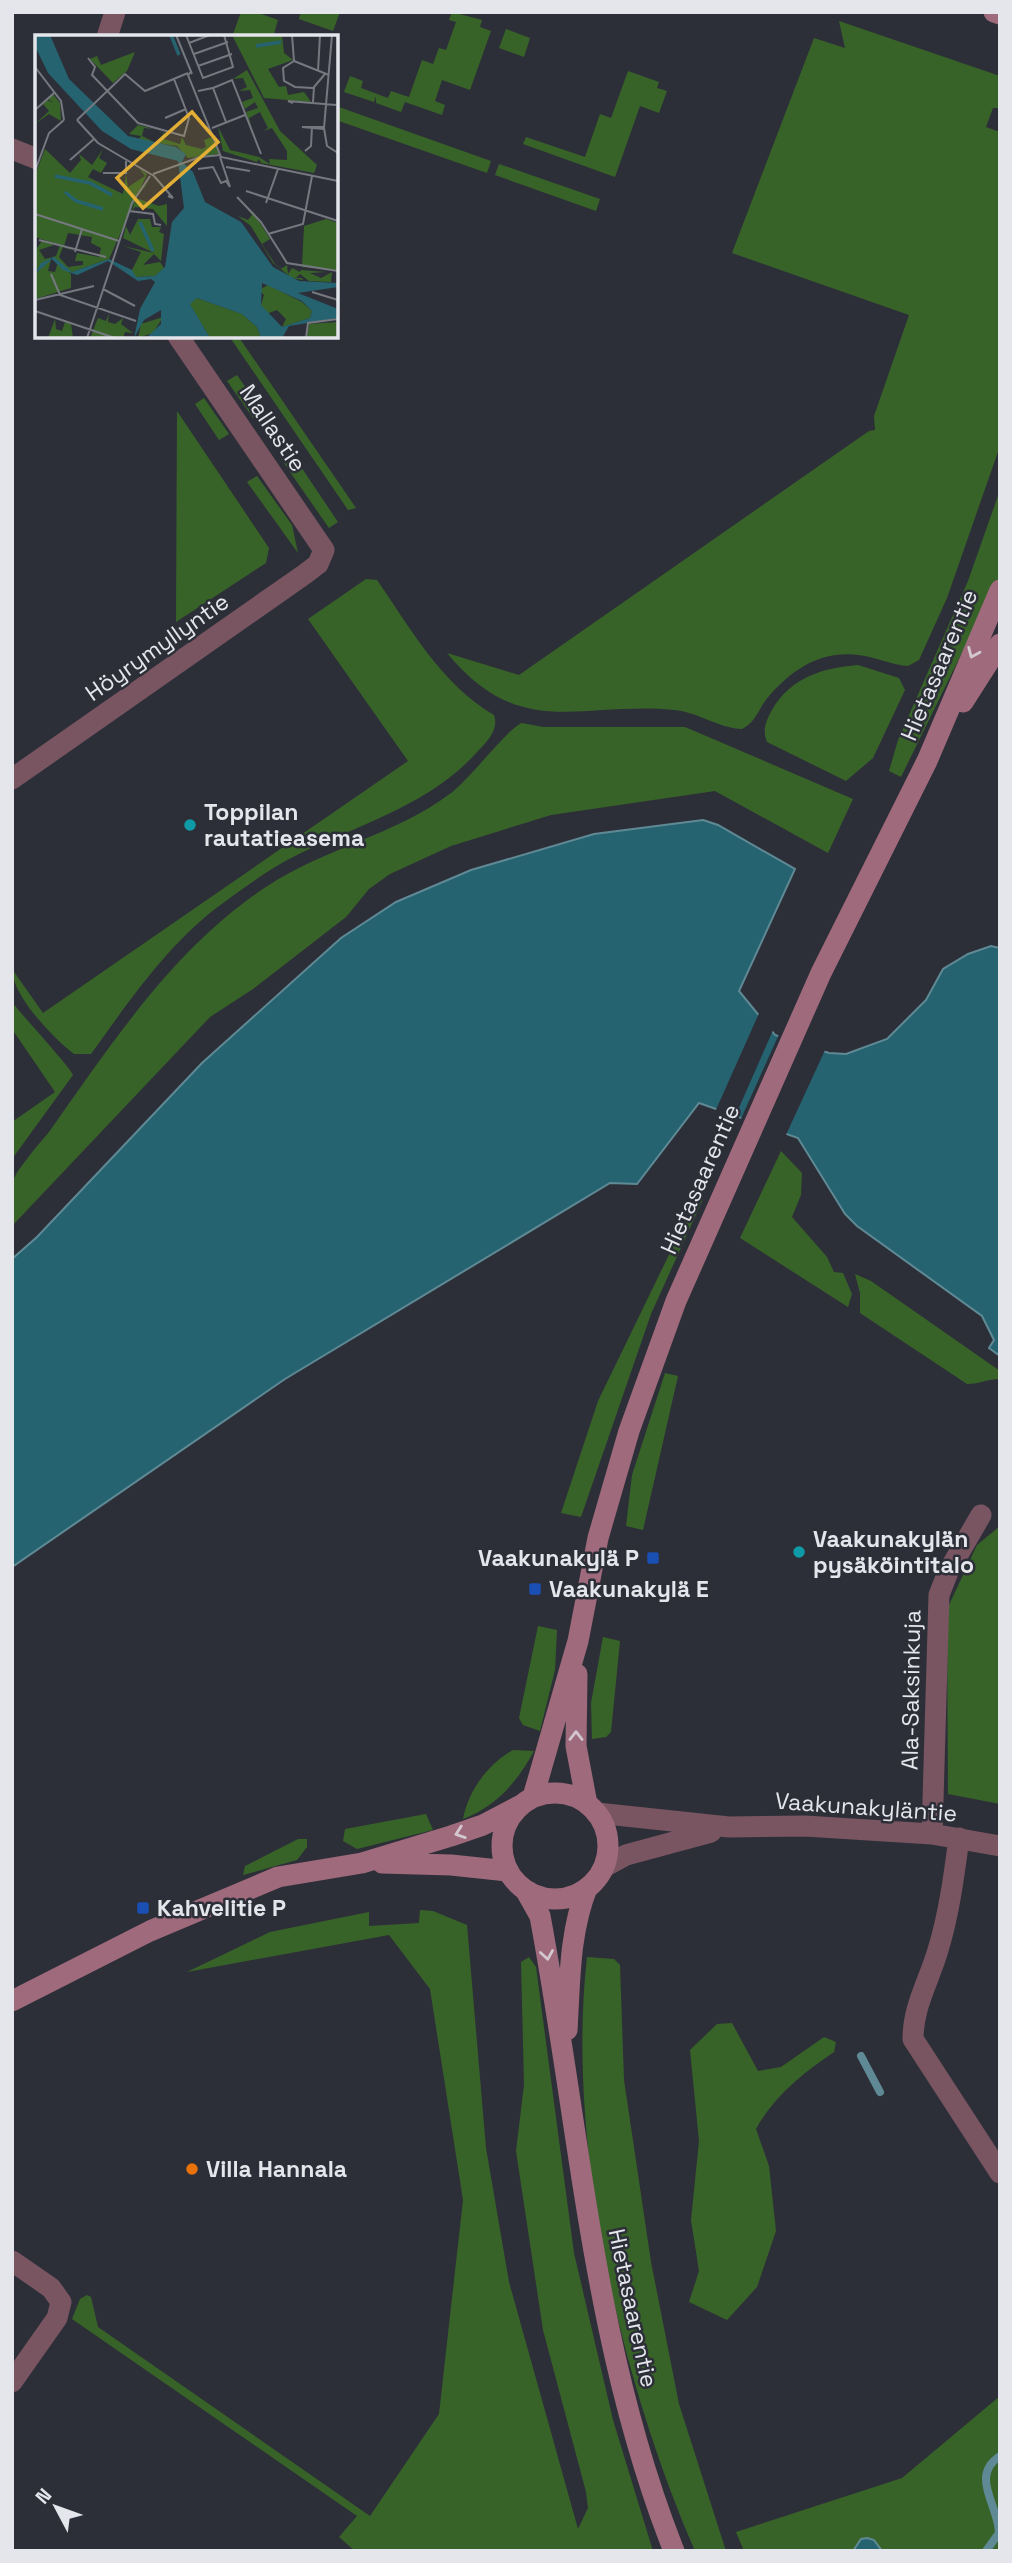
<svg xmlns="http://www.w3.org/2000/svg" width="1012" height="2563" viewBox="0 0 1012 2563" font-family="'Space Grotesk',sans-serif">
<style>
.green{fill:#386328}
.water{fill:#266370;stroke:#5f8a95;stroke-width:2}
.pier{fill:#2d2f38}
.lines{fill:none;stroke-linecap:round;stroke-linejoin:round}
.stream{stroke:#5f8a95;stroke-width:8}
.street{stroke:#785561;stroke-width:21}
.secondary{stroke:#a06a7d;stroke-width:21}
.oneway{stroke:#d3c7d0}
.culture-dot{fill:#0f9aa8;stroke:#2d2f38;stroke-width:2.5}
.transit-dot{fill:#1a4fb4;stroke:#2d2f38;stroke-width:2.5}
.food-dot{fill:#e8710a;stroke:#2d2f38;stroke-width:2.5}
.labels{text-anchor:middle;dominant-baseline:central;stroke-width:5;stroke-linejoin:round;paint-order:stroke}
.street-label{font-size:23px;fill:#e4e6ec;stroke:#2d2f38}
.poi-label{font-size:23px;font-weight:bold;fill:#e4e6ec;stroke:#2d2f38;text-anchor:start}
.inset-river{fill:none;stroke:#266370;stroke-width:3.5}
.inset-road{fill:none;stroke:#767880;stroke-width:2}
.view{fill:#e3ae35;fill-opacity:0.15;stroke:#e3ae35;stroke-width:3.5}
.inset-edge{fill:none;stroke:#e4e6ec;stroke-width:3.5}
</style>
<rect width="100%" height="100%" fill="#2d2f38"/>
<path class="green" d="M241 12H256L278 20 273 37H232Z
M301 12H340L333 31 299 19Z
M452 12 482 20 480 27 491 31 470 90 442 80 435 101 445 105 442 115 405 102 401 112 376 103V96L374 102 344 92 350 76 363 81 361 88 388 98 391 91 409 97 422 60 433 64 439 48 446 50 456 22 449 20Z
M839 21 1000 76V108H993L986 127 1000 132V446L947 598 919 660 908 666C894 665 880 659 865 656 825 648 794 667 769 696 759 707 756 723 742 729 718 728 698 712 674 710 578 701 521 742 447 653L519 675 869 431 875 430 874 416 909 315 732 253 814 38 845 48Z
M506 29 530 38 524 57 499 48Z
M628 71 659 82 657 88 667 91 659 113 640 106 615 177 523 144 526 137 585 157 600 114 611 118Z
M336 106 491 161 487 173 336 120Z
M499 164 600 199 596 211 495 175Z
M229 336H238L356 508 348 510Z
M237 375 262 411 253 418 227 381Z
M204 398 229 434 219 440 195 404Z
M177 411 269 548 266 563 176 622Z
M291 452 338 522 329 528 281 459Z
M257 476 292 525 298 553 247 482Z
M1000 490V575L901 777 889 771 898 740 968 581Z
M366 579 377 580C411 629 441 684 494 715 499 729 488 741 478 751 429 806 359 824 295 856 267 870 241 890 215 909 166 947 127 1004 91 1054H74C53 1038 12 995 12 969L43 1013 408 761 308 619Z
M858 665 899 678 905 690 873 758 846 781 767 742C762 730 766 721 772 710 791 677 823 668 858 665Z
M522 723 543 727H685L853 799 828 853 715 791 551 815 451 846 390 874 369 889 346 917 253 989 210 1017 12 1226C12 1213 10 1197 12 1184 14 1172 40 1143 49 1132 112 1043 174 948 266 887 324 848 396 835 451 793 471 778 508 728 522 723Z
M12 1002C21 1014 71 1068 73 1075L12 1159V1122L55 1092 12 1029Z
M781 1151 802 1173 801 1195 792 1217 827 1257 834 1272 843 1273 852 1294 848 1307 740 1238Z
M697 1197 703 1199 651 1314 581 1517 561 1513 598 1401Z
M855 1274 871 1281 1000 1371V1379C987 1379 980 1384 967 1384L860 1313V1293Z
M665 1373 678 1376 643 1530 626 1526 632 1475Z
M1000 1526V1804L948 1794 947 1620 949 1605 977 1545Z
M538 1626 557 1630 555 1670 540 1731 523 1725 519 1718Z
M603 1637 620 1641 611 1732 606 1737 592 1739 591 1703Z
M513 1750 534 1751C517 1782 497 1806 463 1819 468 1791 488 1764 513 1750Z
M426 1814 433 1830 357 1849 343 1841 345 1829Z
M298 1839H307V1847L297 1860 243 1875 245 1866Z
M420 1910 433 1911 467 1925 486 2148 509 2282 578 2529 588 2508 586 2492 543 2330 516 2151 524 2085 521 1962 529 1957 536 1967 574 2253 613 2420 653 2551H355L339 2537 357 2516 72 2319 80 2299 87 2295 91 2297 98 2327 370 2516 439 2414 463 2200 430 1989 389 1935 187 1972 270 1932 369 1912V1926L419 1923Z
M587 1957 614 1959 620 1965 624 2080 651 2262 679 2404 726 2551H695C620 2378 566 2145 587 1957Z
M732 2023 758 2071 781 2067 824 2037 836 2042 834 2052C804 2072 773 2097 756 2129L769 2166 776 2231 757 2287 727 2320 689 2302 699 2271 691 2220 699 2141 690 2050 717 2024Z
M1000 2396V2551H744L736 2532 902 2478Z"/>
<path class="water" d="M703 820 718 825 795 869 739 991 775 1035 829 1053 846 1054 887 1039 926 1000 943 969 968 954 991 946 1000 948V1356L989 1348 994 1340 982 1316 857 1226 845 1214 798 1138 699 1103 637 1184 610 1183 285 1379 12 1567V1259L37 1237 202 1063 341 938 396 902 471 870 594 834Z
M867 2538 874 2540 882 2551H853L861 2539Z"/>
<path class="pier" d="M760 1011 774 1028 734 1119 715 1112Z
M780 1032 826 1048 785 1137 740 1121Z"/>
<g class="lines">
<path class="stream" d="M861 2056 880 2092
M986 2551 999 2533C999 2506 969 2476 1000 2456"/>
<path class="street" d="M107 37 115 12
M12 149 37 159
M12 779 305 574 318 564 324 550 178 336
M597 1813 729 1827 805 1826 932 1834 1000 1846
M932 1834 939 1595 948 1572 981 1515
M959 1838C954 1876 949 1914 938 1950 929 1981 913 2006 913 2039L1000 2173
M604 1867 626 1855 711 1832
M12 2261 51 2288 61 2302 57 2318 12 2382"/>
<path class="secondary" d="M994 12 1000 14
M963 702 1000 644
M577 1674 576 1746 587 1804
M502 1846a53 53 0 1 1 106 0a53 53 0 1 1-106 0Z
M533 1797 578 1641 598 1538 629 1431 676 1301 821 973 927 761 1000 590
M382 1863 451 1865 508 1871
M526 1891 540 1916C580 2129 593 2348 674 2551
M12 2001 150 1931 278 1877 362 1863 451 1836 483 1825 521 1805
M567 2030C570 1982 569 1933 587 1888"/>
</g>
<defs><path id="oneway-chevron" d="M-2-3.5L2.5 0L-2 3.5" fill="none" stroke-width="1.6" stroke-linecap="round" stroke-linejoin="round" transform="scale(1.75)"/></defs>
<g class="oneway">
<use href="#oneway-chevron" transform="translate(973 653) rotate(113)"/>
<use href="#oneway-chevron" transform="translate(576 1736) rotate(-90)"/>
<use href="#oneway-chevron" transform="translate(460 1833) rotate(161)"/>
<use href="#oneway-chevron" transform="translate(547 1955) rotate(81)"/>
</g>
<g class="culture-dot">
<circle cx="190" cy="825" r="7"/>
<circle cx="799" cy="1552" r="7"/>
</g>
<g class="transit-dot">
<rect x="646" y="1551" width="14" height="14" rx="3.5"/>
<rect x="528" y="1582" width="14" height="14" rx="3.5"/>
<rect x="136" y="1901" width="14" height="14" rx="3.5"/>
</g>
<circle class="food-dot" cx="192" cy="2169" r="7"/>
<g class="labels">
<g class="street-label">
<text transform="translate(273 428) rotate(56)">Mallastie</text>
<text transform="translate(157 647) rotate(-35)">Höyrymyllyntie</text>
<text transform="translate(939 665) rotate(-67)">Hietasaarentie</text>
<text transform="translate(700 1179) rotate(-66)">Hietasaarentie</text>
<text transform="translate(911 1690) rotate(-89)">Ala-Saksinkuja</text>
<text transform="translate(866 1807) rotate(4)">Vaakunakyläntie</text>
<text transform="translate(633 2308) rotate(78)">Hietasaarentie</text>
</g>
<g class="poi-label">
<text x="204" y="812">Toppilan<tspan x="204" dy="26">rautatieasema</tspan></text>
<text x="813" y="1539">Vaakunakylän<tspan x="813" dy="26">pysäköintitalo</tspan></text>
<text x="639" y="1558" text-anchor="end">Vaakunakylä P</text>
<text x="549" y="1589">Vaakunakylä E</text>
<text x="157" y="1908">Kahvelitie P</text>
<text x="206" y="2169">Villa Hannala</text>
</g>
</g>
<g transform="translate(35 35)">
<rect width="303" height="303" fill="#2d2f38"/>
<path d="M197 0H247L249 18 258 25 233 34 244 52 251 51 253 60 269 57 276 67 229 63ZM100 17 92 36 78 48 55 24 62 21 66 30ZM212 35 245 96 282 130 279 138 226 128 224 124 222 127 188 116 183 92 195 115 224 122 235 129 234 124 252 125V116L237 93 228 96 233 93 225 77 214 83 217 95 211 77 223 73 220 67 210 74 207 67 218 63 215 55 204 56 212 52 208 43 198 44ZM18 59 25 68 26 86 14 79 0 89 14 76 8 69 12 65 19 68 13 64ZM103 90 118 94 109 93 107 101 121 108 129 98 120 95 130 98 129 104 145 109 147 102 151 110 167 114 171 112 169 105 177 102 184 119 153 123 142 111 102 105 95 101 104 104 106 101 94 99ZM10 114 35 138 46 125 44 119 57 130 68 114 64 123 72 128 66 138 58 134 53 142 88 159 91 139 93 152 110 141 104 133 112 139 74 224 37 237 17 222 0 236V216L7 206 19 210 4 215 10 224 21 221 25 210 0 202V140ZM33 198 57 202 56 208 66 213 64 222 42 218 40 226H48V230L33 232 24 222 28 212 39 216 29 211ZM115 145 101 163 124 171 132 169V191L118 174 100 172 97 176 102 158ZM211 172 222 183 235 204 227 209 240 229 246 234 252 230 253 239 257 233 265 237 266 235 291 237 275 238 286 243 297 237 296 247 274 246 265 239 261 243H267L268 245 257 243 238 228 216 191 203 181 213 185 217 180ZM103 184H115L117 192H126L124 197 129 199 126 226 119 219 108 230 125 227 129 233 120 241 101 242 96 237 106 217 88 211 119 218 88 203 91 191 95 200ZM291 184 303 188V235L267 232 269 191ZM16 224 13 236 20 237 23 227 36 239V253L0 264V239ZM233 250 267 267 277 276 275 283 247 292 251 284 242 275 231 279 226 270 229 260 224 255ZM162 263 207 279 222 292 226 303H175L154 268ZM74 278 73 287 80 289 88 283 86 289 98 298 90 297 88 303H55L63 283 71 286ZM128 282 118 298 103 303 106 289ZM20 284 21 294 27 296 30 287 36 289 38 303H13ZM303 287V303H272L274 289Z" fill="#386328" fill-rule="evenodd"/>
<path d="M0 0H15L34 44 93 101 141 112 151 119 147 127 158 137 170 167 206 187 238 232 264 246 303 248V252L263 258 303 274V283L254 291 247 303H226L222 292 207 279 162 263 155 269 175 303H111L126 289V275L109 285 99 303 105 274 120 247 116 244 103 246 73 226 42 240 28 235 17 224 0 239 6 228 19 222 37 237 74 224 97 235 101 242 120 241 130 232 137 187 149 173 143 126 96 114 67 96 13 38 0 11ZM227 248 267 266 277 276 275 283 247 292 226 270Z" fill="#266370" fill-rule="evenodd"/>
<path class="inset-river" d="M136 0 144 20M221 11 246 7M20 141 55 148 77 160M30 157 41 166 68 174M105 187 118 216"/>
<path class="inset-road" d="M141 0 157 39M151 0 168 43 198 32 189 0M257 0 259 26M297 0 289 93 292 111 303 118M154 8 175 0M159 19 193 7M53 23 60 32 57 40 103 88 149 101 154 83 139 44M259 26 248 33 249 46 260 52 278 53M259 26 294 40M163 31 197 19M0 32 26 66 29 85M283 36 285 0M156 37 153 40 186 122 303 146M178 53 197 45 226 119M163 56 178 53 191 87M278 67 279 52 290 39M258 68 253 66 301 70M0 75 19 58M130 83 151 74M42 85 90 39 110 56 153 38M42 85 63 108 119 141M177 93 210 80M289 94 267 92H289M270 116 276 111 277 92M185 122 195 152M35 125 59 104M191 132 215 136M163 134 178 132 186 148 191 146 195 152M0 136 14 98 29 85M68 138H91V126M118 139 165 122 186 120M119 141 138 163 133 161M211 156 303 186M202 162 226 187 252 228 303 236M231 168 243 134M94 176 118 179 120 189 126 190M0 179 84 206M233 199 268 189 277 141M4 205 71 222M40 217 47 194M16 239 25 260 101 286M68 254 100 271M277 257 303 265M0 265 59 251M0 276 80 303M52 303 97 168 115 141M271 303 273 288 303 284"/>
<path class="view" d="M157 77 183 107 108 173 82 143Z"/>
<rect width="303" height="303" class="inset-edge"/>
</g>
<rect width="1012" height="2563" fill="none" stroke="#e4e6ec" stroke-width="28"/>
<g transform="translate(56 2507) rotate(311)" stroke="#2d2f38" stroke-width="5" paint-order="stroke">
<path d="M0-5L12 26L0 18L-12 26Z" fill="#e4e6ec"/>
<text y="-10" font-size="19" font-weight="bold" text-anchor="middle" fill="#e4e6ec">N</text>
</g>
</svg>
